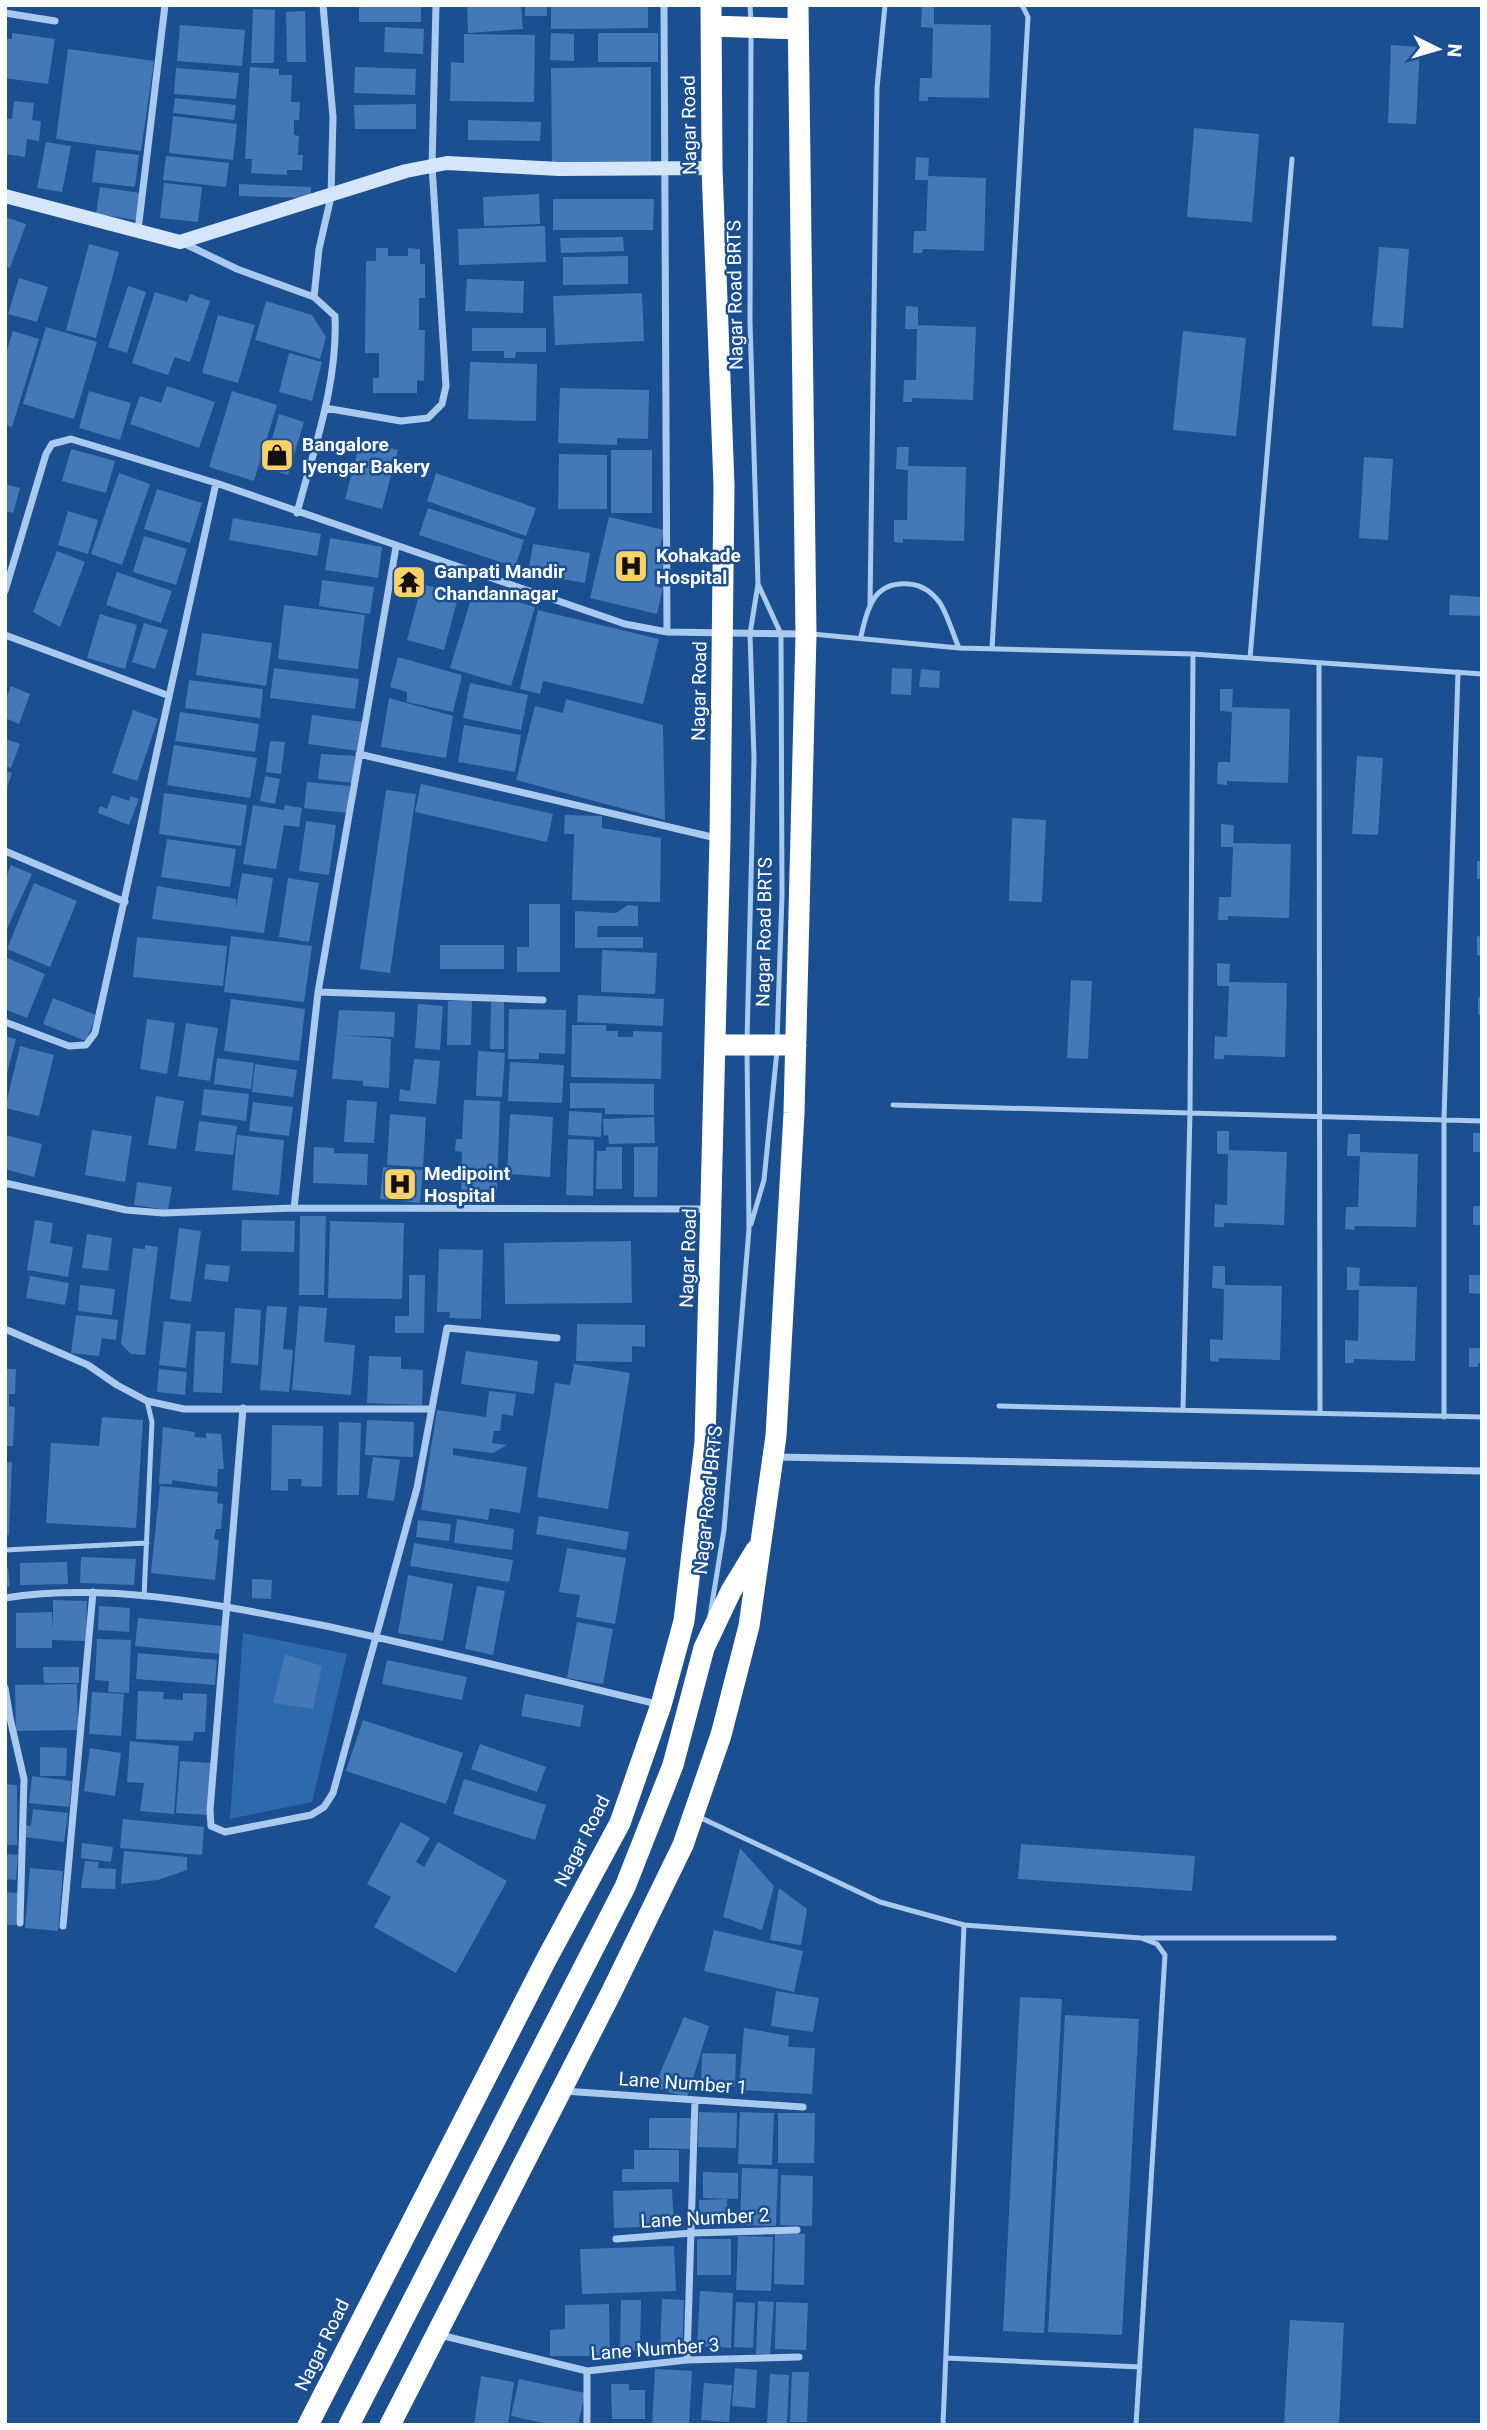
<svg xmlns="http://www.w3.org/2000/svg" width="1487" height="2430" viewBox="0 0 1487 2430" font-family="Roboto,sans-serif">
<style>
.green{fill:#2e69ad}
.building{fill:#4478b7}
.lines{fill:none;stroke-linecap:round;stroke-linejoin:round}
.lane{stroke:#a9c9ee;stroke-width:5}
.street{stroke:#a9c9ee;stroke-width:7}
.secondary{stroke:#d6e6fa;stroke-width:14}
.highway{stroke:#fff;stroke-width:21}
.labels{text-anchor:middle;dominant-baseline:central;stroke-width:5;stroke-linejoin:round;paint-order:stroke}
.street-label{font-size:19px;fill:#fff;stroke:#1b4f8f}
.poi-label{font-size:19px;font-weight:bold;fill:#fff;stroke:#1b4f8f;text-anchor:start}
</style>
<rect width="100%" height="100%" fill="#1b4f8f"/>
<path class="green" d="M243 1633 347 1654 312 1802 230 1819Z"/>
<path class="building" d="M359 5H421V22H359Z
M467 5H521L523 29 468 33Z
M525 5H547V16H525Z
M551 5H648V28L551 29Z
M922 5H934V24L991 25 989 98 928 97V101H919L920 78H932L933 28 921 27Z
M253 9 275 10 274 63H251Z
M305 11 306 62H287L286 12Z
M180 25 245 30 242 66 177 61Z
M385 27 424 29 423 54 384 52Z
M12 33 55 39 48 84 5 78V38L12 39Z
M551 33 574 34V61L550 60Z
M598 33H658V62H598Z
M464 34 535 35 534 102 450 101 451 62 464 63Z
M1391 45 1420 47 1416 124 1388 123Z
M68 49 154 61 141 151 56 139Z
M250 67 279 69V75H292L291 102H300L299 120H294V135L299 136 298 155H303L302 170H287V175L251 173 252 159H245Z
M355 67 416 69 415 95 354 93Z
M651 67V161L552 162 551 68Z
M176 68 239 73 236 99 174 94Z
M175 98 236 105 234 120 173 113Z
M14 101 34 103 32 120 41 121 39 141 27 139 25 157 5 154V118L12 119Z
M416 104V129H355L354 105Z
M173 116 237 124 233 160 169 153Z
M468 120 541 122 540 141 468 140Z
M1194 128 1259 134 1252 222 1187 217Z
M46 142 71 146 62 192 37 188Z
M96 150 139 155 135 187 92 182Z
M166 156 229 163 226 187 163 180Z
M916 157 929 158 928 176 986 178 984 251 923 249 922 253H913L914 231H926L928 180H915Z
M164 183 202 187 198 222 160 218Z
M239 184 311 187V198L239 196Z
M100 187 140 193 136 220 96 214Z
M539 194 540 224 484 226 483 197Z
M553 199H654L653 230H553Z
M5 217 26 224 10 268 5 266Z
M545 226 546 262 459 265 458 229Z
M623 237 624 251 561 253 560 238Z
M89 244 119 252 96 338 66 330Z
M1379 247 1409 249 1403 328 1372 326Z
M376 248H388V256H408V248L420 249V264H425V298H419V330H425L424 381 417 380V393H373V378H379V353H365L366 261H376Z
M628 256V284L563 285V257Z
M19 278 48 287 37 322 8 314Z
M467 279 524 281 523 313 465 311Z
M128 286 146 292 127 353 108 347Z
M155 292 187 302 190 294 210 301 190 362 175 357 168 375 132 363Z
M642 293 644 341 555 345 553 296Z
M266 301 312 315 326 337 320 359 255 340Z
M906 306 918 307V325L976 327 973 400 912 398V402H903L904 380H916L917 329H905Z
M218 315 255 325 238 383 202 373Z
M46 327 97 342 74 419 23 404Z
M472 328H546V352H516L515 358H504V351H472Z
M13 331 39 339 12 427 5 425V356Z
M1183 331 1246 338 1236 436 1173 430Z
M289 353 322 362 312 401 279 392Z
M470 362 537 364 536 421 468 419Z
M167 386 215 402 199 448 130 424 140 396 161 403Z
M560 388 649 390 648 439 617 438V445L558 443Z
M89 391 131 403 120 440 79 428Z
M232 391 277 405 254 481 209 467Z
M279 414 304 422 288 475 264 468Z
M361 440 398 450 382 509 345 499Z
M897 447H909L908 466 966 467 964 541 903 539V543L894 542V520H907L908 470 896 469Z
M71 449 115 461 106 493 62 481Z
M611 450H652V513H611Z
M559 454 607 455V509H558Z
M1364 457 1393 459 1388 540 1359 538Z
M119 473 150 484 122 565 91 554Z
M436 473 536 508 526 536 427 501Z
M5 484 20 488 13 513 5 511Z
M157 489 202 503 190 543 144 529Z
M428 508 524 540 515 567 419 535Z
M68 511 98 520 88 554 58 545Z
M609 517 664 530 658 557 664 559 658 587 663 588 657 614 590 598Z
M233 518 321 534 317 556 229 540Z
M144 536 187 549 176 585 133 572Z
M330 538 382 547 378 578 325 570Z
M533 544 590 553 585 583 528 573Z
M57 551 85 562 60 627 33 612Z
M117 572 172 591 161 623 106 605Z
M322 580 374 587 370 614 319 606Z
M422 584 459 594 444 650 407 640Z
M474 589 535 607 511 686 450 668Z
M1450 595 1482 597V616L1449 615Z
M284 605 365 615 358 669 278 659Z
M538 610 659 639 643 704 543 681 540 694 520 689Z
M100 614 137 625 125 669 87 658Z
M144 623 168 630 155 669 132 662Z
M202 633 272 643 266 686 196 675Z
M398 657 462 675 453 712 407 702V692L390 687Z
M274 668 359 679 355 709 270 698Z
M892 668 912 669 911 695 891 694Z
M921 669 940 671 939 688 919 687Z
M189 680 263 689 260 718 185 708Z
M470 683 528 695 521 730 463 718Z
M11 686 30 694 19 724 5 718V701Z
M1220 689H1233L1232 707 1290 709 1288 783 1227 781V785L1217 784 1218 762H1230L1232 712 1220 711Z
M389 698 453 716 446 758 381 747Z
M566 699 663 725 665 820 516 780 535 706 563 713Z
M133 710 158 719 137 781 112 773Z
M180 712 259 724 255 752 175 741Z
M312 715 362 722 358 751 308 744Z
M464 725 521 735 515 772 458 762Z
M5 739 20 744 11 768 5 766Z
M270 741 285 742 281 774 266 772Z
M174 745 257 758 250 798 167 785Z
M321 754 356 756 353 783 318 779Z
M1357 756 1383 758 1378 835 1352 834Z
M5 770 12 773 6 791H5Z
M265 776 280 779 275 804 260 801Z
M307 782 350 786 347 813 304 808Z
M421 784 553 814 547 842 415 812Z
M386 790 416 794 390 973 360 969Z
M164 793 247 805 241 846 159 834Z
M112 795 129 801 131 796 139 799 129 825 98 813 100 806 107 809Z
M253 805 284 810 285 805 302 808 299 827 284 825 276 869 243 864Z
M565 815 602 816V828L661 838 660 902 572 900 574 834H564Z
M1012 818 1046 820 1042 902 1009 901Z
M306 821 336 825 329 875 299 871Z
M1221 824 1234 825 1233 843 1291 844 1289 918 1228 916V920H1218L1219 897H1231L1233 847H1221Z
M167 839 236 849 230 887 161 877Z
M1477 861H1482V879H1477Z
M11 865 32 874 5 933V879Z
M242 873 273 878 264 933 152 919 157 886 236 899V908Z
M288 878 319 883 309 942 279 937Z
M34 883 77 901 50 967 7 949Z
M529 904H560V972H517V947H529Z
M628 905 638 906V926H598L597 937H643V948H575V911L616 913Z
M231 936 312 946 304 1002 224 992Z
M1477 936 1482 937V956L1477 955Z
M137 937 227 946 223 986 133 977Z
M440 945H504V969H440Z
M602 950 657 953 655 994 601 992Z
M5 957 45 974 27 1018 5 1009Z
M1217 963 1230 964 1229 982 1287 983 1285 1057 1224 1055V1059H1214L1215 1036 1227 1037 1229 986H1217Z
M1071 980 1092 981 1088 1059 1067 1058Z
M578 995 664 999 663 1026 577 1022Z
M1478 997H1482V1015H1478Z
M53 998 96 1015 86 1041 43 1024Z
M231 999 305 1009 299 1061 224 1051Z
M448 1001H472L471 1045H447Z
M491 1002H504V1049H490Z
M418 1004 443 1006 440 1050 415 1048Z
M509 1009 566 1010 565 1054 539 1053V1059H508Z
M339 1010 395 1012 394 1037 342 1035 391 1039 389 1088 363 1086V1081L332 1079Z
M147 1019 175 1023 167 1074 140 1069Z
M186 1023 218 1028 210 1081 178 1076Z
M572 1025H606V1031H618V1037H633V1031L662 1032 661 1079 571 1077Z
M5 1036 16 1039 6 1077H5Z
M20 1046 54 1055 39 1116 5 1108Z
M478 1051 505 1053 502 1097 476 1096Z
M217 1058 254 1063 251 1089 214 1084Z
M414 1059 440 1061 436 1104 399 1101 400 1089 410 1091Z
M510 1062 564 1065 562 1103 508 1101Z
M255 1064 297 1070 293 1097 252 1092Z
M570 1083 654 1084V1115L605 1114V1108H570Z
M204 1089 249 1094 246 1121 201 1115Z
M156 1096 184 1101 176 1149 148 1145Z
M347 1100 377 1102 374 1143 344 1142Z
M464 1100 500 1101 497 1191 461 1190 462 1152 455 1151 456 1139H462Z
M253 1102 293 1107 289 1136 249 1131Z
M569 1111 602 1113 601 1137 568 1135Z
M390 1114 426 1117 423 1167 387 1165Z
M510 1114 553 1117 550 1177 507 1174Z
M654 1117 655 1143 609 1144 608 1135 604 1136 603 1119Z
M199 1121 237 1126 233 1155 195 1151Z
M92 1130 132 1136 125 1182 85 1175Z
M1217 1131H1229V1150L1287 1152 1284 1225 1224 1223V1227H1214L1215 1204 1227 1205 1228 1154H1217Z
M1473 1133H1482V1152H1473Z
M1348 1134H1360V1152L1418 1154 1416 1227 1355 1226 1354 1230 1345 1229 1346 1207H1358L1360 1156H1347Z
M5 1135 42 1144 34 1177 5 1169Z
M237 1135 284 1140 279 1195 232 1190Z
M568 1139 594 1140 593 1196 566 1195Z
M314 1147 334 1148V1153L368 1154 367 1185 313 1183Z
M606 1147H622V1189H596L597 1151H606Z
M634 1147H658L657 1197H634Z
M383 1167 423 1170 420 1203 380 1199Z
M137 1182 172 1187 168 1210 134 1205Z
M1473 1206H1482V1225H1473Z
M300 1216H326L324 1295H299Z
M35 1220 53 1223 50 1243 73 1247 68 1277 27 1270Z
M242 1220 295 1221 294 1252 241 1251Z
M330 1221 404 1223 402 1299 328 1298Z
M179 1228 201 1231 191 1302 170 1299Z
M87 1234 112 1238 108 1271 82 1268Z
M631 1241 632 1303 505 1304 504 1243Z
M145 1245 158 1247 145 1355 131 1354 121 1344 133 1248 145 1249Z
M439 1249 483 1250 481 1319 449 1318 450 1312H437Z
M206 1264 230 1266 228 1282 204 1279Z
M1213 1266H1225V1285L1282 1286 1280 1360 1219 1358V1362L1210 1361V1339L1223 1340 1224 1289 1212 1288Z
M1347 1267 1360 1268 1359 1286 1417 1287 1415 1361 1354 1359V1363H1345V1340L1358 1341 1359 1290H1347Z
M409 1275H425L424 1333H395V1316H409Z
M1469 1275H1482V1294L1469 1293Z
M30 1276 69 1283 65 1305 26 1298Z
M80 1285 115 1289 112 1315 78 1311Z
M267 1306 287 1307 283 1349 293 1350 289 1392 260 1390Z
M299 1306 327 1308 324 1342 355 1345 351 1395 292 1390Z
M235 1308 261 1310 258 1365 231 1363Z
M76 1315 118 1320 116 1340 102 1338 99 1356 71 1353Z
M164 1321 191 1324 186 1368 159 1365Z
M577 1324 645 1325V1347L632 1346V1362L576 1361Z
M196 1331 225 1332 222 1393 193 1392Z
M1469 1348H1482V1363H1478V1367H1469Z
M466 1351 538 1361 534 1394 461 1384Z
M369 1356 401 1357V1369L423 1370 422 1405 367 1403Z
M574 1364 630 1373 608 1509 537 1497 555 1383 570 1385Z
M5 1369H16L15 1394H9V1406L15 1407 13 1446H5Z
M159 1369 187 1372 185 1395 157 1392Z
M489 1391 516 1394 513 1416 502 1414 500 1431H494L492 1443 507 1445 493 1453 453 1448V1455L527 1467 520 1513 490 1508 488 1520 421 1510 437 1410 486 1417Z
M102 1417 143 1420 136 1528 46 1523 51 1443 99 1446Z
M367 1420 414 1422 413 1457 365 1455Z
M339 1422 361 1423 359 1495H337Z
M272 1425 323 1426 322 1487 301 1486 302 1479H288V1491L271 1490Z
M163 1427 195 1432 194 1437 206 1438V1433L221 1434 224 1469H218L217 1487 172 1480V1484H159Z
M373 1457 400 1460 394 1501 367 1498Z
M5 1462H12L9 1535H5Z
M160 1486 218 1492 217 1503 223 1504 221 1529H216L214 1539 219 1540 215 1580 151 1573Z
M539 1516 629 1532 626 1550 536 1534Z
M457 1519 514 1529 512 1550 454 1543Z
M418 1520 451 1524 449 1541 416 1537Z
M414 1543 513 1560 509 1582 410 1566Z
M567 1548 626 1558 615 1624 576 1617 580 1595 559 1592Z
M81 1557 136 1559 134 1585 80 1583Z
M67 1562 68 1584 20 1585V1563Z
M5 1567H8L10 1586 5 1587Z
M408 1575 453 1584 443 1641 398 1633Z
M252 1579 272 1580 271 1599 252 1598Z
M477 1586 505 1591 493 1655 465 1649Z
M53 1600 87 1601 86 1641 52 1640V1648H16V1613L52 1612 53 1630Z
M99 1606 130 1608 129 1632 98 1630Z
M138 1618 223 1626 221 1654 135 1646Z
M577 1622 613 1629 603 1684 567 1678Z
M97 1639 131 1640 129 1693 108 1692 109 1681 95 1680Z
M138 1653 217 1660 215 1685 136 1679Z
M285 1654 322 1666 313 1709 273 1703Z
M387 1660 467 1677 462 1700 382 1684Z
M43 1667H79V1683H44Z
M77 1684 78 1730 16 1731 15 1685Z
M138 1691 164 1692 163 1699 183 1700V1693L207 1694 205 1732H194L193 1741 136 1739Z
M92 1692 124 1694 121 1736 89 1734Z
M525 1694 584 1705 580 1727 521 1716Z
M363 1720 463 1753 446 1804 346 1771Z
M130 1741 179 1746 174 1814 140 1811 144 1783 127 1782Z
M480 1744 546 1767 537 1792 471 1769Z
M40 1747 67 1748 66 1776H40Z
M90 1748 121 1753 115 1796 84 1791Z
M180 1761 211 1763 208 1815 176 1813Z
M32 1776 72 1781 69 1807 29 1803Z
M464 1779 546 1805 535 1840 453 1814Z
M5 1784 17 1785V1845H5Z
M33 1809 68 1813 64 1842 24 1837 25 1825 31 1826Z
M123 1819 204 1827 202 1855 120 1848Z
M401 1822 430 1838 416 1862 424 1867 438 1842 507 1881 456 1973 374 1927 391 1897 367 1884Z
M82 1843 113 1847 111 1862 81 1858Z
M1021 1844 1195 1856 1192 1891 1018 1879Z
M740 1848 774 1886 762 1930 723 1917Z
M124 1851 187 1857V1870L158 1880 121 1884Z
M5 1854 18 1855 16 1880 5 1879Z
M85 1861 99 1862 98 1868 116 1869 115 1889 81 1888Z
M30 1868 63 1871 58 1931 25 1928Z
M779 1888 807 1909 801 1945 770 1940Z
M5 1892 18 1893 16 1925H5Z
M714 1930 803 1951 794 1992 704 1971Z
M776 1991 819 1998 813 2032 771 2026Z
M1020 1997 1062 1999 1044 2333 1003 2331Z
M1065 2015 1139 2019 1122 2335 1048 2332Z
M684 2017 709 2026 687 2098 654 2087Z
M744 2028 789 2036 788 2047 815 2048 812 2094 739 2090Z
M702 2053 736 2054 735 2087 701 2086Z
M699 2112 737 2113 736 2148 698 2147Z
M740 2112 774 2113 772 2165 738 2164Z
M778 2113H815L814 2163H778Z
M649 2118H692V2149L649 2148Z
M634 2150H679V2182H622V2169H634Z
M742 2168 778 2169 776 2226 740 2225Z
M703 2172 738 2173V2199L703 2198Z
M781 2175 813 2176 812 2226 780 2225Z
M672 2189 674 2226 614 2228 613 2191Z
M727 2199 728 2223 699 2225V2200Z
M775 2233 805 2234 804 2285 774 2284Z
M738 2236 773 2237 771 2291 736 2290Z
M697 2239H731V2275H697Z
M674 2246 676 2291 582 2294 580 2249Z
M700 2291 733 2293 731 2348 697 2346Z
M662 2299 684 2300 682 2353 660 2352Z
M621 2300H641L640 2351H620Z
M758 2301 774 2302 770 2355 756 2354Z
M736 2302 755 2303 753 2348 734 2347Z
M776 2302 808 2303 806 2350 775 2349Z
M609 2304 610 2356H550V2330L565 2329V2305Z
M1290 2320 1344 2323 1339 2425H1284Z
M735 2368 757 2370 755 2408 732 2406Z
M655 2369 692 2371 689 2425H652Z
M792 2372H809L807 2422H790Z
M770 2374 789 2375 787 2424 767 2423Z
M481 2376 514 2382 508 2425H474Z
M519 2379 585 2393 578 2425H552L511 2416Z
M704 2383 732 2385 729 2422 701 2420Z
M611 2384H629V2390H645V2419H612Z"/>
<g class="lines">
<path class="lane" d="M750 5 751 23
M758 584 781 634 782 896 777 1041
M870 607 877 88 885 5
M812 634 959 648 1193 654 1482 674
M861 636C868 607 874 581 909 584 922 585 932 592 940 603 948 616 953 634 959 648
M992 649 1028 17 1022 5
M1250 658 1292 159
M1319 663 1320 1413
M747 1041 754 758 750 634 758 584 750 322 751 33
M893 1105 1482 1121
M751 1224 764 1180 777 1051
M999 1406 1482 1417
M1183 1410 1190 1112 1193 654
M1444 1417V1119L1458 672
M5 1550 147 1543
M144 1597 152 1422 147 1401
M710 1616 724 1530 749 1229 747 1050
M699 1817 880 1902 964 1925 943 2425
M964 1925 1141 1938 1157 1944 1165 1955 1136 2425
M1144 1938H1334
M946 2358 1140 2367"/>
<path class="street" d="M664 5 667 632
M5 13 55 21
M138 230 165 5
M181 242 237 269 314 297 335 316C338 384 314 448 297 513
M314 297 319 249 331 197 333 117 323 5
M325 408 401 421 428 418 442 404 446 386 432 166 436 5
M5 591 46 454 52 444 71 439 216 483 625 624 667 632 803 634
M5 635 167 695
M359 754 716 838
M5 851 125 902
M318 992 543 1000
M5 1022 69 1046 86 1045 95 1033 216 483
M5 1183 126 1210 163 1213 294 1208 708 1209
M294 1208 318 992 396 547
M5 1329 88 1365 117 1385 147 1401 184 1409H432
M243 1408 210 1810 211 1826 225 1832 311 1815 324 1807 333 1793 417 1488 447 1328 557 1338
M777 1457 1482 1471
M5 1598C109 1582 214 1604 316 1624 430 1648 543 1677 657 1704
M5 1688 10 1718
M5 1715 10 1718 24 1779 20 1923
M63 1926 93 1592
M563 2091 803 2107
M616 2239 692 2233 797 2230
M440 2335 587 2371 687 2360 799 2357
M687 2360 695 2100
M587 2425V2371"/>
<path class="secondary" d="M5 196 180 242 406 171 447 163 559 169 712 168"/>
<path class="highway" d="M711 26 798 29
M715 1045H796
M308 2425 546 1960 620 1823 661 1705 684 1621 705 1442 720 838 724 485 712 168 711 5
M349 2425 625 1887 673 1765 704 1648 731 1591 756 1550
M390 2425 611 1993 683 1845 721 1735 749 1626 776 1436 794 1113 806 634 798 5"/>
</g>
<defs>
<g id="shop-square" transform="scale(1.75)"><rect x="-9" y="-9" width="18" height="18" rx="4" fill="#ffd166" stroke="#1b4f8f"/><path d="M-5-2.5h2.3a2.7 3.5 0 0 1 5.4 0H5L5.5 6h-11ZM-1.5-2.5h3a1.5 2.3 0 0 0-3 0Z" fill="#111"/></g>
<g id="hospital-square" transform="scale(1.75)"><rect x="-9" y="-9" width="18" height="18" rx="4" fill="#ffd166" stroke="#1b4f8f"/><path d="M-5-5h3v3.5h4V-5h3V5h-3V1.5h-4V5h-3Z" fill="#111"/></g>
<g id="temple-square" transform="scale(1.75)"><rect x="-9" y="-9" width="18" height="18" rx="4" fill="#ffd166" stroke="#1b4f8f"/><path d="M0-6L5-2H3V0L6.5 2.5H4V6H1.5V3h-3V6H-4V2.5H-6.5L-3 0V-2H-5Z" fill="#111"/></g>
</defs>
<g fill-rule="evenodd">
<use href="#shop-square" x="277" y="455"/>
<use href="#hospital-square" x="631" y="566"/>
<use href="#temple-square" x="409" y="582"/>
<use href="#hospital-square" x="400" y="1184"/>
</g>
<g class="labels">
<g class="street-label">
<text transform="translate(689 125) rotate(-91)">Nagar Road</text>
<text transform="translate(735 295) rotate(-91)">Nagar Road BRTS</text>
<text transform="translate(699 691) rotate(-89)">Nagar Road</text>
<text transform="translate(764 932) rotate(-89)">Nagar Road BRTS</text>
<text transform="translate(688 1258) rotate(-88)">Nagar Road</text>
<text transform="translate(708 1500) rotate(-84)">Nagar Road BRTS</text>
<text transform="translate(582 1841) rotate(-63)">Nagar Road</text>
<text transform="translate(683 2083) rotate(4)">Lane Number 1</text>
<text transform="translate(705 2218) rotate(-3)">Lane Number 2</text>
<text transform="translate(322 2345) rotate(-64)">Nagar Road</text>
<text transform="translate(655 2349) rotate(-4)">Lane Number 3</text>
</g>
<g class="poi-label">
<text x="302" y="444">Bangalore<tspan x="302" dy="22">Iyengar Bakery</tspan></text>
<text x="656" y="555">Kohakade<tspan x="656" dy="22">Hospital</tspan></text>
<text x="434" y="571">Ganpati Mandir<tspan x="434" dy="22">Chandannagar</tspan></text>
<text x="424" y="1173">Medipoint<tspan x="424" dy="22">Hospital</tspan></text>
</g>
</g>
<rect width="1487" height="2430" fill="none" stroke="#ffffff" stroke-width="14"/>
<g transform="translate(1438 49) rotate(95)" stroke="#1b4f8f" stroke-width="5" paint-order="stroke">
<path d="M0-5L12 26L0 18L-12 26Z" fill="#ffffff"/>
<text y="-10" font-size="19" font-weight="bold" text-anchor="middle" fill="#ffffff">N</text>
</g>
</svg>
